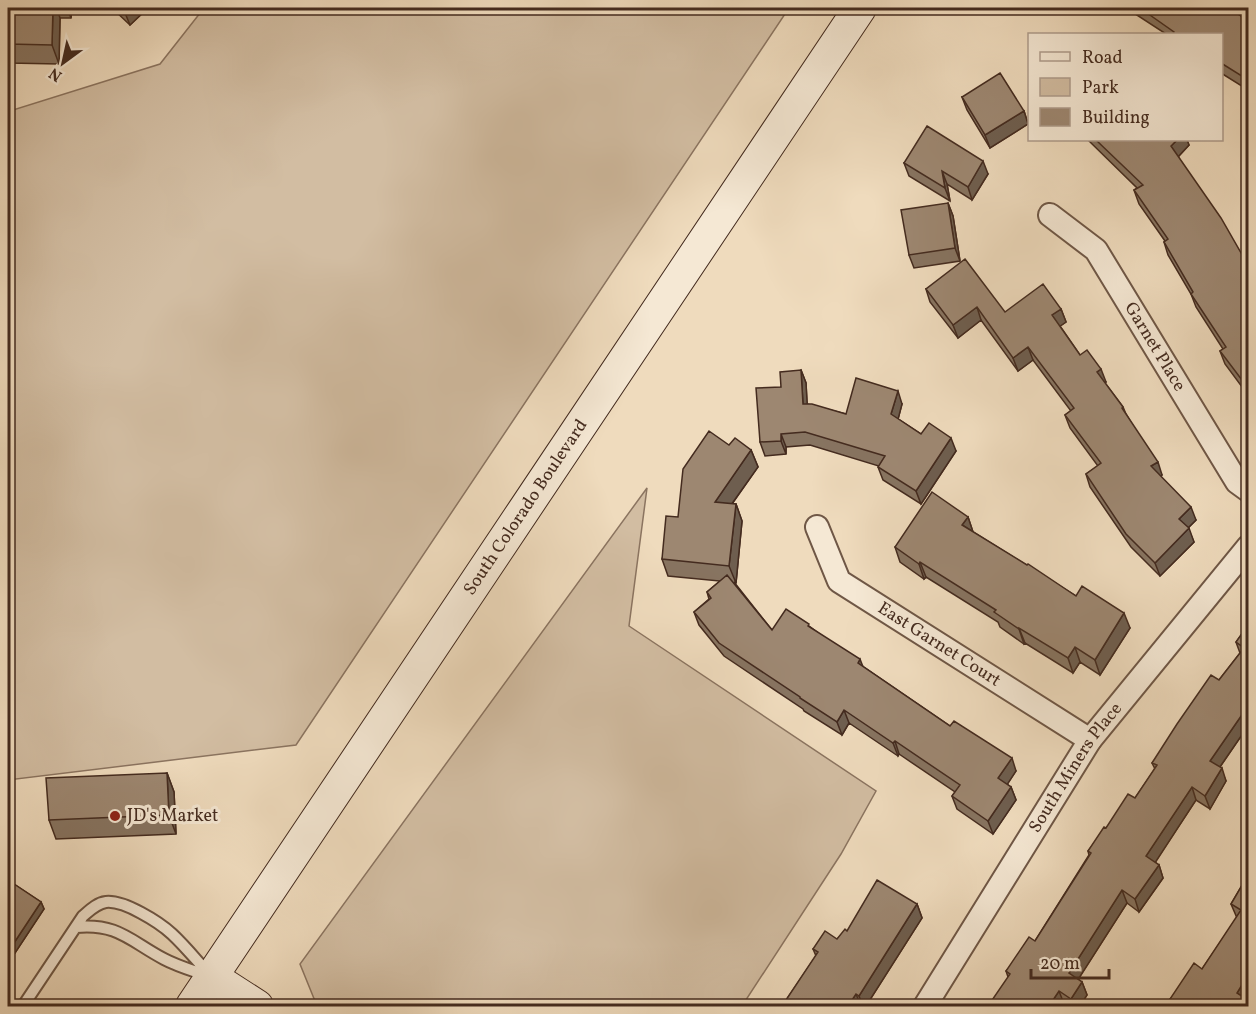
<svg xmlns="http://www.w3.org/2000/svg" width="1256" height="1014" viewBox="0 0 1256 1014" font-family="Vollkorn,serif">
<style>
.green{fill:#d2bda2;stroke:#8b7460;stroke-width:1.5}
.lines{fill:none;stroke-linecap:round;stroke-linejoin:round}
.lane-casing{stroke:#6f5746;stroke-width:14}
.street-casing{stroke:#6f5746;stroke-width:26}
.secondary-casing{stroke:#442b1f;stroke-width:34}
.lane{stroke:#f5e8d4;stroke-width:10}
.street{stroke:#f5e8d4;stroke-width:22}
.secondary{stroke:#f5e8d4;stroke-width:32}
.wall{fill:#877461;stroke:#442b1f;stroke-width:1.5}
.shaded-wall{fill:#6e5e4f;stroke:#442b1f;stroke-width:1.5}
.building{fill:#9d8771;stroke:#442b1f;stroke-width:1.5}
.poi-dot{fill:#8f2418;stroke:#f5e8d4;stroke-width:2}
.labels{text-anchor:middle;dominant-baseline:central;stroke-width:6;stroke-linejoin:round;paint-order:stroke}
.street-label{font-size:18px;fill:#442b1f;stroke:#f5e8d4}
.poi-label{font-size:18px;fill:#442b1f;stroke:#f5e8d4;text-anchor:start}
</style>
<rect width="100%" height="100%" fill="#efdbbd"/>
<filter id="stains"><feTurbulence type="fractalNoise" baseFrequency=".00333" numOctaves="4"/><feColorMatrix values="0 0 0 0 .2 0 0 0 0 .09 0 0 0 0 .02 0 0 0 .5 -.17"/></filter>
<radialGradient id="worn" r=".72"><stop offset=".6" stop-color="#630" stop-opacity="0"/><stop offset="1" stop-color="#630" stop-opacity=".3"/></radialGradient>
<path class="green" d="M204 8H789L296 745 8 780V110L10 111 160 64Z
M647 488 629 626 876 791 841 854 742 1006H317L300 964Z"/>
<g class="lines">
<g class="lane-casing">
<path id="lane" d="M76 927C118 923 130 941 164 959 177 966 194 971 208 976
M23 1006 83 916C90 910 97 903 106 902 124 900 159 922 172 934 185 946 197 961 210 975"/>
</g>
<g class="street-casing">
<g id="street">
<path id="s1" d="M1050 215 1096 250 1237 482 1248 490"/>
<path id="s2" d="M817 527 839 581 1090 740"/>
<path id="s3" d="M925 1006 1090 740 1248 547"/>
</g>
</g>
<g class="secondary-casing">
<g id="secondary">
<path d="M212 977 257 1006"/>
<path id="s4" d="M192 1006 860 8"/>
</g>
</g>
<use href="#lane" class="lane"/>
<use href="#street" class="street"/>
<use href="#secondary" class="secondary"/>
</g>
<path class="wall" d="M8 8H72L71 18H60L59 64 8 63Z
M112 8H148L130 25Z
M1126 8H1229L1248 21V90L1221 73V34H1166Z
M962 97 1024 111 1028 124 990 148 967 110Z
M1086 140H1187L1189 145 1178 157 1248 265V395L1225 364 1220 351 1223 349 1196 307 1191 294 1168 255 1164 242 1165 241 1139 204 1134 190 1137 188 1088 140Z
M904 163 988 174 972 200 947 184 950 201 909 176Z
M948 203 953 216 960 261 914 268 909 255Z
M926 289 1005 312 1061 309 1066 322 1060 326 1080 355 1106 382 1105 383 1123 407 1126 414 1162 475 1160 476 1196 520 1188 528 1194 542 1160 576 1131 547 1090 487 1086 474 1098 466 1070 428 1065 415 1071 411 1033 360 1018 371 981 320 958 338 930 302Z
M801 370 806 383 807 404 846 414 902 404 898 419 921 434 956 451 921 504 883 480 878 467 879 466 810 445 786 447V454L765 456 760 442 781 387Z
M729 445 751 450 758 467 732 504H736L742 521 736 583 734 582 772 630 809 626 864 667 1016 771 1007 784 1011 787 1016 800 993 834 957 809 952 796 955 792 899 754 898 756 849 723 842 735 804 711 803 709 724 656 699 625 694 612 709 599 707 592 720 581 668 576 662 559 678 517Z
M968 517 973 532 1076 596 1130 628 1100 675 1080 662 1073 673 1025 643 1024 644 1000 627 998 622 926 577 924 579 900 562 895 547Z
M1248 625V726L1220 767 1226 781 1210 809 1196 800 1155 862 1159 865 1163 878 1139 912 1127 903 1078 979 1082 982 1087 995 1080 1006H1067L1008 977 1006 971 1035 941 1089 855 1088 851 1106 828 1135 798 1155 769 1152 763 1219 680 1240 653 1236 642Z
M167 773 174 792 176 834 56 839 49 820Z
M1248 875 1246 999 1248 1006H1172L1170 999 1202 969 1237 918 1231 904Z
M8 880 41 902 44 909 15 953 8 948Z
M917 904 922 918 866 1006H782L816 956 813 949 837 939 847 931Z"/>
<path class="shaded-wall" d="M53 8H57L60 18 59 64 52 45Z
M67 8H72L71 18Z
M123 8H148L130 25Z
M1024 111 1028 124 990 148 985 135Z
M1177 140H1187L1189 145 1176 159 1171 146Z
M983 161 988 174 972 200 968 187Z
M942 171 947 184 950 201 945 188Z
M948 203 953 216 960 261 955 248Z
M977 307 981 320 958 338 953 325Z
M1061 309 1066 322 1056 329 1052 315Z
M1028 347 1033 360 1018 371 1013 358Z
M1101 369 1106 382 1102 385 1097 372Z
M801 370 806 383 808 418 803 404Z
M898 391 902 404 896 427 891 414Z
M781 434 786 447V454L781 441Z
M951 438 956 451 921 504 916 491Z
M751 450 758 467 721 519 715 502Z
M1158 462 1162 475 1155 479 1151 466Z
M736 504 742 521 736 583 729 566Z
M1191 507 1196 520 1184 532 1179 519Z
M968 517 973 532 962 525Z
M1189 528 1194 542 1160 576 1155 563Z
M920 562 926 577 924 579 919 564Z
M1124 613 1130 628 1100 675 1095 660Z
M1019 628 1025 643 1024 644 1019 629Z
M1075 647 1080 662 1073 673 1068 658Z
M860 659 865 672 858 663Z
M1248 706V726L1215 774 1210 761Z
M844 710 849 723 842 735 837 722Z
M895 741 899 754 898 756 893 743Z
M1012 758 1016 771 1003 791 998 778Z
M1222 768 1226 781 1210 809 1205 796Z
M167 773 174 792 176 834 169 815Z
M1011 787 1016 800 993 834 988 821Z
M1192 787 1196 800 1151 869 1146 856Z
M1159 865 1163 878 1139 912 1135 899Z
M1122 890 1127 903 1074 986 1069 973Z
M41 902 44 909 15 953 12 946Z
M917 904 922 918 866 1006H863L859 996Z
M1248 975V995L1241 1006 1237 993Z
M1082 982 1087 995 1080 1006H1074L1071 999Z
M1059 991 1064 1004 1062 1006H1049Z
M856 994 861 1006H848Z
M1248 1000V1006H1244Z"/>
<path class="building" d="M8 8H53L52 45 8 44Z
M1140 8H1229L1248 21V80L1221 63V34H1173L1174 32Z
M1000 73 1024 111 985 135 962 97Z
M927 126 983 161 968 187 942 171 945 188 904 163Z
M1096 140H1177L1171 146 1221 218 1248 265V388L1220 351 1226 347 1191 294 1193 292 1164 242 1168 239 1134 190 1143 185Z
M948 203 955 248 909 255 901 210Z
M965 259 1005 312 1043 284 1061 309 1052 315 1080 355 1087 350 1101 369 1097 372 1123 407 1122 408 1158 462 1151 466 1191 507 1179 519 1189 528 1155 563 1126 534 1086 474 1101 463 1065 415 1074 408 1028 347 1013 358 977 307 953 325 926 289Z
M801 370 803 404H812L846 414 856 378 898 391 891 414 921 434 929 423 951 438 916 491 878 467 885 456 805 432 781 434V441L760 442 756 388 781 387 780 372Z
M709 431 729 445 735 438 751 450 715 502 736 504 729 566 662 559 666 516 678 517 683 469Z
M932 492 968 517 962 525 1027 565 1028 564 1076 596 1082 586 1124 613 1095 660 1075 647 1068 658 1019 628V629L994 612 996 610 920 562 919 564 895 547Z
M727 575 772 630 786 609 809 624 808 626 860 659 858 663 950 726 954 721 1012 758 998 778 1011 787 988 821 952 796 960 785 895 741 893 743 844 710 837 722 800 698V697L719 643 694 612 711 598 707 592Z
M1248 625V706L1210 761 1222 768 1205 796 1192 787 1146 856 1159 865 1135 899 1122 890 1069 973 1082 982 1071 999 1059 991 1049 1006H988L1010 974 1006 971 1029 937 1035 941 1091 853 1088 851 1104 827 1106 828 1128 794 1135 798 1157 765 1152 763 1177 724 1211 675 1219 680 1244 648 1236 642Z
M167 773 169 815 49 820 46 778Z
M1248 875V975L1237 993 1248 1000 1244 1006H1180L1170 999 1194 963 1202 969 1241 910 1231 904Z
M8 880 41 902 12 946 8 943Z
M877 880 917 904 859 996 856 994 848 1006H782L818 952 813 949 825 931 837 939 845 929 847 931Z"/>
<circle class="poi-dot" cx="115" cy="816" r="6"/>
<g class="labels">
<g class="street-label">
<text stroke="none"><textPath href="#s1" startOffset="171">Garnet Place</textPath></text>
<text stroke="none"><textPath href="#s4" startOffset="600">South Colorado Boulevard</textPath></text>
<text stroke="none"><textPath href="#s2" startOffset="177">East Garnet Court</textPath></text>
<text stroke="none"><textPath href="#s3" startOffset="282">South Miners Place</textPath></text>
</g>
<g class="poi-label">
<text x="127" y="816">JD's Market</text>
</g>
</g>
<rect width="1256" height="1014" fill="none" stroke="#efdbbd" stroke-width="30"/>
<rect x="9" y="9" width="1238" height="996" fill="none" stroke="#442b1f" stroke-width="3"/>
<rect x="15" y="15" width="1226" height="984" fill="none" stroke="#442b1f" stroke-width="1.5"/>
<rect x="1028" y="33" width="195" height="108" fill="#f5e8d4" stroke="#ae9c8c" stroke-width="1.5"/>
<rect x="1040" y="52" width="30" height="9" fill="#f5e8d4" stroke="#ae9c8c" stroke-width="1.5"/>
<text x="1082" y="63" font-size="18" fill="#442b1f">Road</text>
<rect x="1040" y="78" width="30" height="18" fill="#d2bda2" stroke="#ae9c8c" stroke-width="1.5"/>
<text x="1082" y="93" font-size="18" fill="#442b1f">Park</text>
<rect x="1040" y="108" width="30" height="18" fill="#9d8771" stroke="#ae9c8c" stroke-width="1.5"/>
<text x="1082" y="123" font-size="18" fill="#442b1f">Building</text>
<g transform="translate(63 63) rotate(213)" stroke="#f5e8d4" stroke-width="4.5" paint-order="stroke">
<path d="M0-4.5L10 22L0 15L-10 22Z" fill="#442b1f"/>
<text y="-9" font-size="16" font-weight="bold" text-anchor="middle" fill="#442b1f">N</text>
</g>
<path d="M1031 969v9h78v-9" fill="none" stroke="#442b1f" stroke-width="3"/>
<text x="1040" y="969" font-size="18" fill="#442b1f" stroke="#f5e8d4" stroke-width="4.5" paint-order="stroke">20 m</text>
<rect width="100%" height="100%" filter="url(#stains)"/>
<rect width="100%" height="100%" fill="url(#worn)"/>
</svg>
